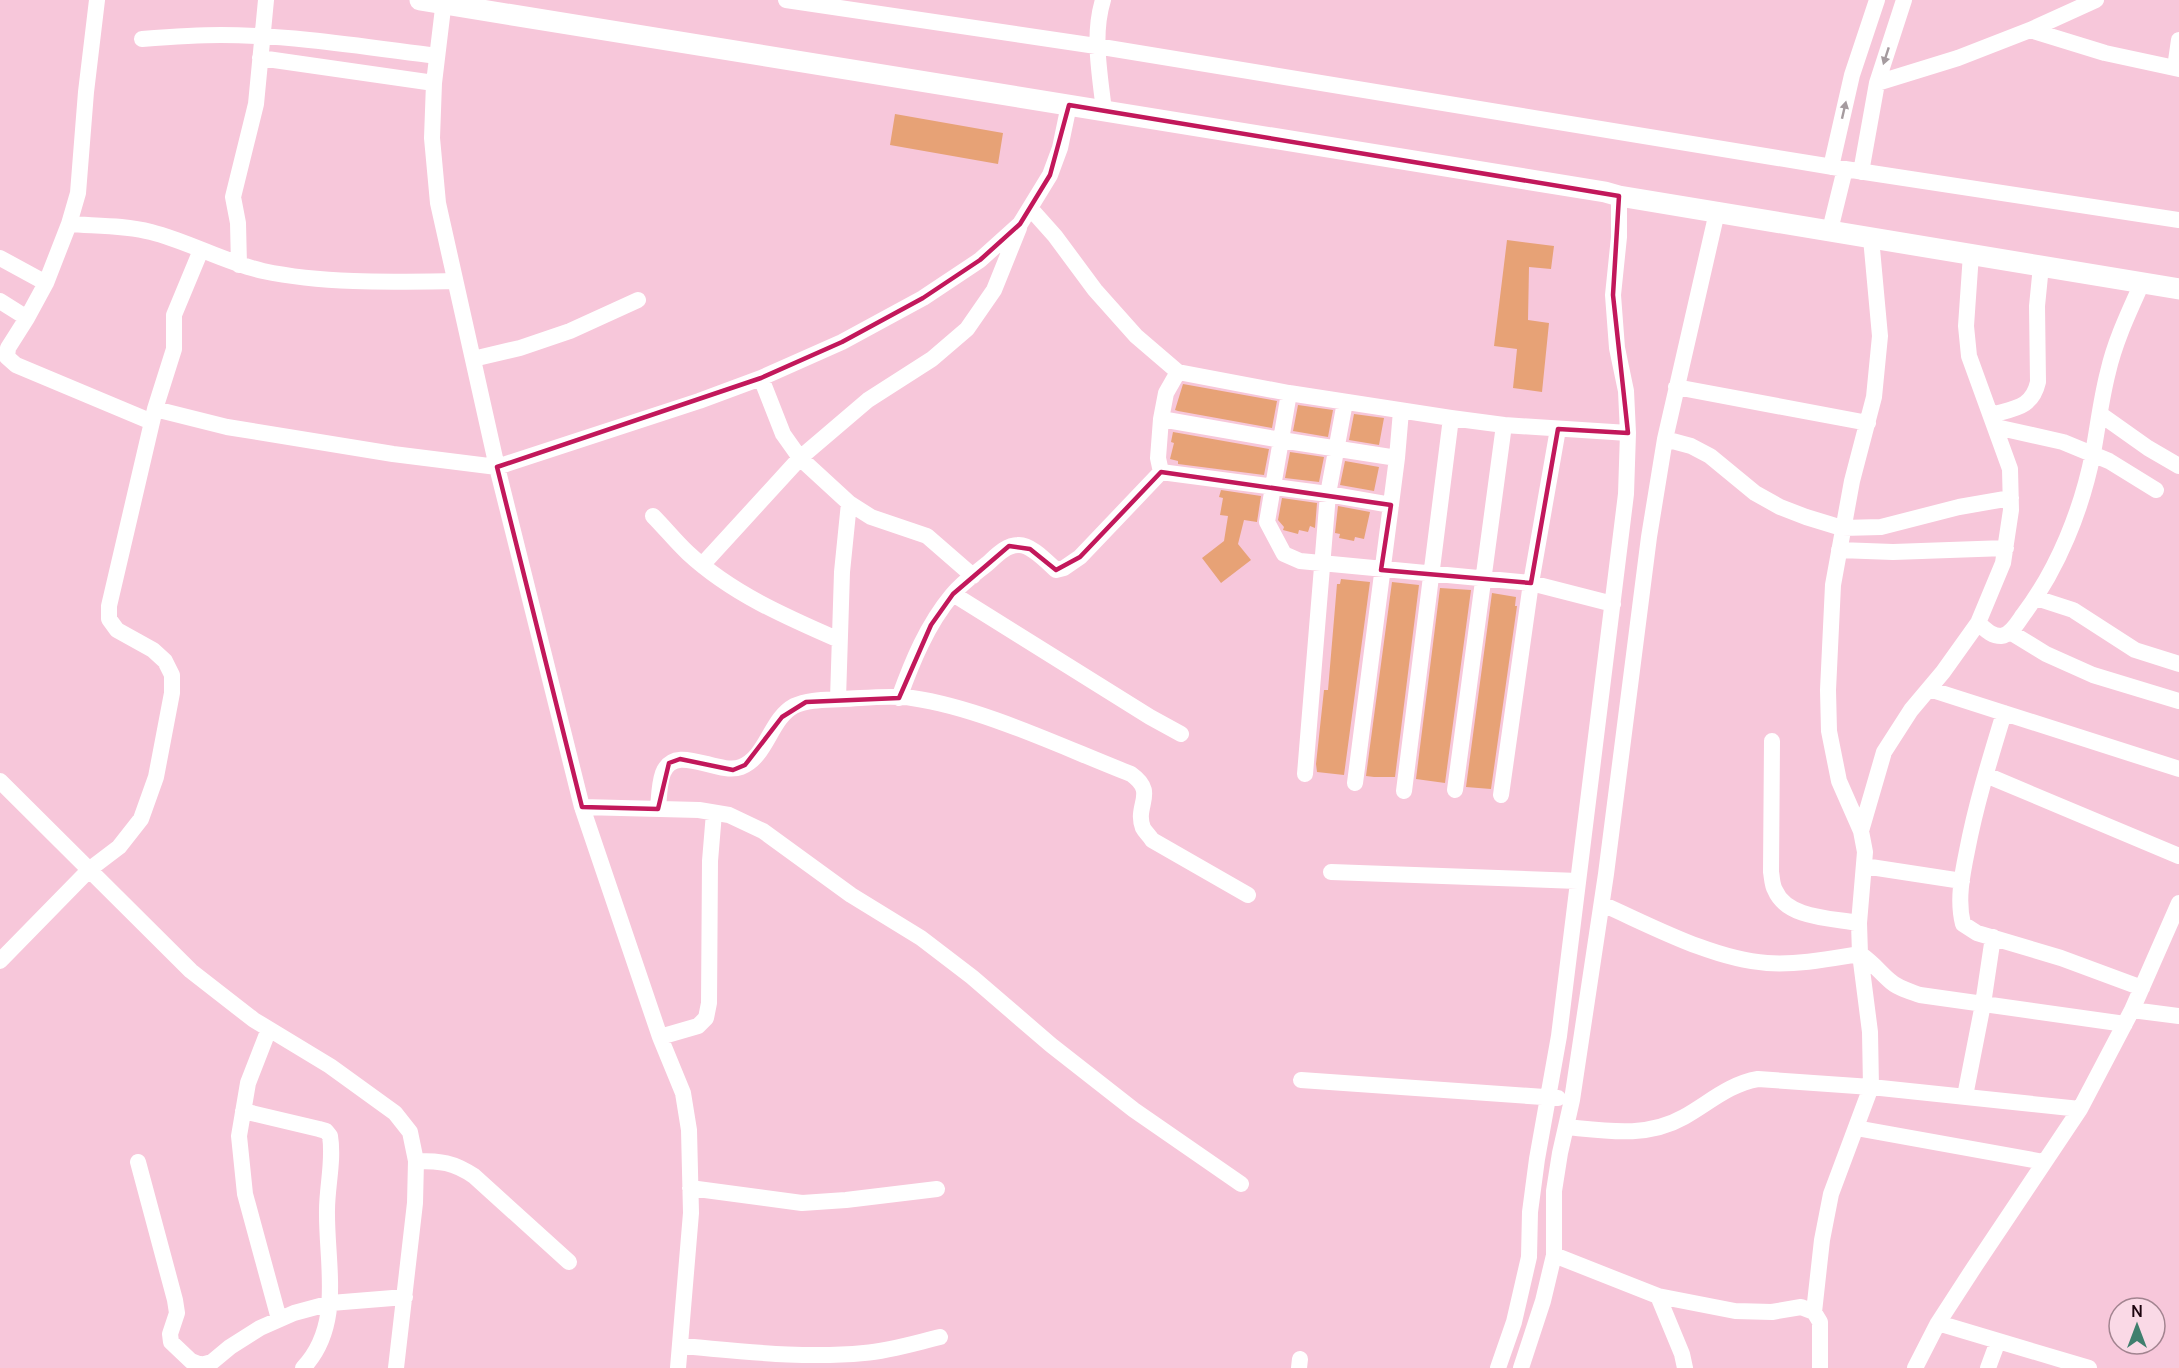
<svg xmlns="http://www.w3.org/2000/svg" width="2179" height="1368" viewBox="0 0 2179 1368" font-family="Manrope,sans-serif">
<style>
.building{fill:#e7a276}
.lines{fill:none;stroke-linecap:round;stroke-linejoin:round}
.minor{stroke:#fff;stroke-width:16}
.tertiary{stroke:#fff;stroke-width:21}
.oneway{fill:#a59b9f}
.marked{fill:none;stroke:#c2185b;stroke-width:4.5;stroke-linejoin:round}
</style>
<rect width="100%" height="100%" fill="#f7c7da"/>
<path class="building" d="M895 114 1003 133 998 164 890 145Z
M1507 240 1554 246 1551 269 1529 267 1528 320 1549 323 1542 392 1513 388 1517 349 1494 346Z
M1183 384 1277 401 1272 428 1178 411 1175 410Z
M1298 405 1333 410 1328 437 1293 431Z
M1354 414 1384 418 1379 445 1349 440Z
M1173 432 1269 449 1264 475 1178 464V461L1170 459 1174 443 1171 442Z
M1290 452 1324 457 1319 482 1285 478Z
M1345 461 1379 467 1374 491 1340 485Z
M1221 490 1261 496 1257 522 1244 520 1238 544 1251 560 1221 583 1202 558 1224 541 1228 516 1220 515 1223 498 1219 497Z
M1282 498 1317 503 1315 528 1310 526 1308 532 1299 530 1298 534 1283 530 1284 527 1278 520Z
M1338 506 1370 512 1364 539 1355 537 1354 541 1339 538 1340 534 1335 533Z
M1341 579 1370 582 1344 775 1317 772 1316 764 1324 690H1328L1337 584H1340Z
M1392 582 1419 585 1395 777H1374L1366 776Z
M1440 588 1471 590 1445 783 1416 779Z
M1492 593 1516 597 1515 606H1517L1491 789 1466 787Z"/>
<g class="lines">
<path class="minor" d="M97 0 86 92 78 193 69 224 46 283 27 318 8 348 7 357 16 365 152 422
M444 0 434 83 432 138 438 203 497 467 582 807 660 1037 683 1093 689 1130 691 1213 678 1368
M786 0 1096 46 1845 169 2179 220
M1103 0C1092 36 1100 74 1104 111
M2030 30 2105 53 2179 69
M142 39C168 37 195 35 221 35 293 35 366 47 437 56
M260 58 434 83
M2175 68 2179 40
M1877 83 1958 58 2030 30 2096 0
M1831 167 1852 75 1877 0
M1861 172 1877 83 1904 0
M1030 208 1055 236 1095 290 1136 336 1178 372 1289 393 1451 418 1504 425 1628 433
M69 224C96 226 124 225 151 232 190 242 224 262 263 271 324 284 394 282 455 281
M1830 230 1845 169
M0 258 46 283
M239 265 238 223 233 197 256 104 266 0
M0 301 27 318
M473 359 520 348 570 331 638 300
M1178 372 1166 393 1161 419 1158 458 1161 472 1328 494 1391 505
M761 378 783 434 800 458 849 503 871 517 927 536 973 576
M1676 387 1868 423
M1289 393 1267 522 1284 554 1300 561 1531 583 1613 604
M155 409 227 427 393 454 497 467 699 401 761 378 842 342 923 298 980 260 1020 224 1050 175 1060 148 1069 105
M2100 414 2148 448 2179 466
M1991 415C2015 408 2032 408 2038 382L2037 306 2041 266
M1161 419 1281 440 1397 458
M1996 427 2063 442 2109 461 2156 490
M1665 439 1691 446 1710 456 1755 493 1780 507 1806 517 1842 528 1881 527 1959 507 2011 498
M653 516C665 528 676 542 688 553 731 593 786 617 839 640
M1839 550 1893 552 2006 548
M703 564 800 458 868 400 932 359 967 329 994 290 1019 228
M953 594 1150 717 1181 734
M2036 598 2073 610 2135 650 2179 664
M1978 623C1985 629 1991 636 2001 636 2011 635 2018 622 2023 615 2058 569 2082 509 2093 453 2098 426 2101 399 2108 372 2115 341 2129 312 2142 283
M2010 632 2046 654 2093 675 2179 701
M1929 689 2179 769
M899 698C912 662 927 625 952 595 962 583 976 573 987 564 996 556 1006 545 1018 545 1031 544 1047 562 1056 570L1064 568 1080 557 1161 472
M838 699 842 572 849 503
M2004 713C1990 759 1976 804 1967 851 1962 875 1957 901 1963 924L1977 933 2061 958 2142 988
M1772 741 1771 872C1772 877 1772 885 1775 890 1787 919 1833 918 1859 923
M1305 774 1328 494 1345 402
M1986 775 2179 856
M0 781 191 971 254 1020 330 1066 395 1113 410 1132 416 1161 415 1203 396 1368
M1355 783 1397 458 1401 411
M1455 790 1504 425
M1404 791 1451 418
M1501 795 1531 583 1558 429
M582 807 699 810 729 815 763 831 851 895 921 938 972 977 1051 1045 1134 1110 1241 1184
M658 809C659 798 659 784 663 773 675 742 718 776 741 767 767 757 770 719 794 706 809 699 827 700 843 699 866 698 889 695 912 698 982 708 1064 748 1131 774 1158 793 1134 805 1143 828 1145 832 1150 836 1152 840L1248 895
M1861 831 1884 752 1911 710 1943 672 1978 623 2003 563 2011 510 2010 469 1969 356 1966 326 1971 254
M1864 866 1962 881
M1331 872 1578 881
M1602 904C1652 926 1712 959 1767 963 1798 965 1829 959 1860 954 1872 962 1879 971 1889 980 1897 988 1909 991 1920 995L2125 1024
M0 961 90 869 119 847 141 819 156 777 172 693V675L165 661 153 650 117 630 109 619V606L155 409 174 349V315L201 250
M2132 1010 2179 1016
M269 1029 248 1083 239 1136 245 1194 279 1319
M660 1037 698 1026 706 1018 709 1003 710 861 714 813
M1301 1080 1558 1098
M1965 1096 1983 1004 1993 937
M243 1111 319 1129 326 1131 330 1136C334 1160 327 1186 327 1210 326 1263 344 1325 303 1368
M1566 1127C1607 1131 1647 1138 1684 1117 1709 1103 1729 1084 1758 1079L1871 1087 2080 1109
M1856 1128 2044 1162
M416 1161C441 1161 453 1162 474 1176L569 1262
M138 1162 175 1300 177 1313 170 1334 171 1342 191 1361 201 1365 212 1362 230 1347 260 1328 294 1313 331 1303 405 1297
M690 1188 802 1203 846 1200 937 1189
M1554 1255 1658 1296 1735 1311 1772 1312 1801 1307 1814 1312 1820 1322V1368
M1658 1296 1682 1354 1685 1368
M1814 1312 1822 1240 1831 1194 1871 1087 1870 1032 1860 954 1859 923 1865 852 1861 831 1839 781 1829 731 1828 690 1833 585 1852 481 1874 397 1880 336 1871 238
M1938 1323 2089 1368
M681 1346C741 1351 803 1359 864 1353 889 1351 915 1343 940 1337
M1299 1368 1300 1359
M1498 1368 1514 1322 1529 1257 1530 1212 1537 1159 1559 1036 1626 494 1628 433 1626 391 1617 348 1613 295 1619 237V196
M1521 1368 1543 1301 1554 1255V1191L1560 1153 1572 1100 1606 874 1649 537 1665 439 1717 212
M1915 1368 1938 1323 1975 1266 2080 1109 2132 1010 2179 903
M1988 1368 1998 1341"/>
<path class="tertiary" d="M420 0 1605 192 1619 196 2179 289"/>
</g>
<defs><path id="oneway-solid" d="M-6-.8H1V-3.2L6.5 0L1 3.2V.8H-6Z" transform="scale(1.5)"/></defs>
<g class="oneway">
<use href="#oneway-solid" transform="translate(1886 56) rotate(108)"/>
<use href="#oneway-solid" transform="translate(1844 110) rotate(-77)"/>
</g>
<path class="marked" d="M1069 105 1619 196 1613 295 1628 433 1558 429 1531 583 1381 570 1391 505 1161 472 1080 557 1056 570 1030 549 1009 546 953 594 931 625 899 698 806 702 782 717 745 765 733 770 680 759 669 763 658 809 582 807 497 467 761 378 842 342 923 298 980 260 1020 224 1050 175Z"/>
<g transform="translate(2137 1326)"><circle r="28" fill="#fad9e6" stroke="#a28490" stroke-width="1.5"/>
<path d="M0-4.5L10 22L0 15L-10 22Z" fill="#407f6e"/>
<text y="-9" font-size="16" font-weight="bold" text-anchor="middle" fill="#1d040f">N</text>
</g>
</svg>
